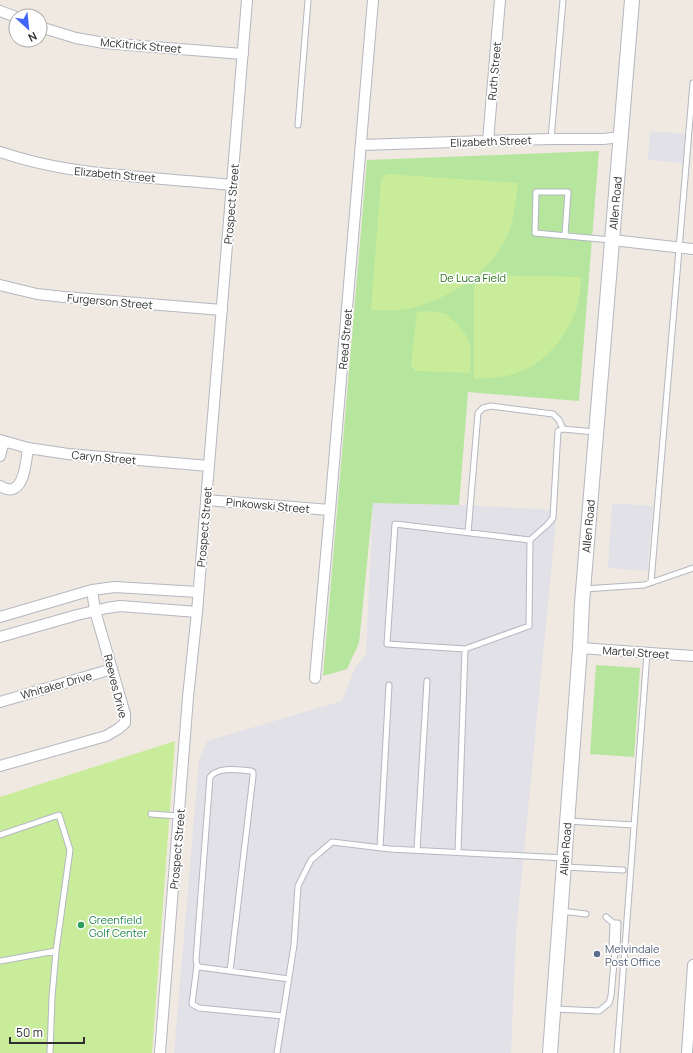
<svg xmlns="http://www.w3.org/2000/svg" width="693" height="1053" viewBox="0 0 693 1053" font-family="Manrope,sans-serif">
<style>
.industrial{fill:#e3e1e8}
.green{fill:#b6e59e}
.pitch{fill:#c9ec9a}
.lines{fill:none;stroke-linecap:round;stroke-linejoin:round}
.lane-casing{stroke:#b4b7c1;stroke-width:7}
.street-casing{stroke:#b4b7c1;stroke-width:12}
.secondary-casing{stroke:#b4b7c1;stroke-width:16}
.lane{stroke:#fff;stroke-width:5}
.street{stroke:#fff;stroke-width:10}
.secondary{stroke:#fff;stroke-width:14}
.leisure-dot{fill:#2e9e5b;stroke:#fff;stroke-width:1.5}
.service-dot{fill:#5c6f8a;stroke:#fff;stroke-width:1.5}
.labels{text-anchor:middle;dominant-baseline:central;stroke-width:3.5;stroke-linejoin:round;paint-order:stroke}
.street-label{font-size:11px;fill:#2e2e2e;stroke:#fff}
.park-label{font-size:11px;fill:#2c6e1b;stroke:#fff}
.leisure-label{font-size:11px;fill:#27864d;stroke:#fff;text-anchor:start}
.service-label{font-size:11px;fill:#4e5e75;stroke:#fff;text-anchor:start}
</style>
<rect width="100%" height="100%" fill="#efe9e1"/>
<path class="industrial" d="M650 131 685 134 683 163 648 160Z
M373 502 424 503 557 510 516 934 511 1053H174L199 760 207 741 342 701 355 668 366 654Z
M612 503 653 506 647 571 608 568Z"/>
<path class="green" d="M599 151 579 401 468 392 459 505 373 503 359 643 347 669 323 676 367 160Z
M596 665 640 668 634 757 590 754Z"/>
<path class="pitch" d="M387 174 518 183C516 198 515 213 510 228 497 271 442 305 399 310 390 310 380 310 371 310L381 179Z
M485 275 581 277C581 284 580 292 579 299 571 332 547 364 514 374 501 378 488 378 474 379V285Z
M432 311 446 314 458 325 466 335 471 348 470 373 415 371 411 365 417 312Z
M175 741 152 1053H0V797Z"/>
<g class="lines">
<g class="lane-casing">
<path id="lane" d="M298 125 308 0
M551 139 563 0
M565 235 568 192H536L535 233 611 240
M468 533 478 413 483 408 491 406 553 414 559 420 563 429
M530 540 547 525 553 518 558 431 563 429 595 432
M651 582 693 83
M584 589 644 585 693 568
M151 814 179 816
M567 821 634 825
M0 835 59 815 70 850 56 951 52 997 50 1053
M380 848 389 685
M417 850 427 681
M458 852 465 649 529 626 530 540 395 524 387 644 465 649
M565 867 623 870
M561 911 586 914
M613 923 612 948 615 951
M0 961 56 951
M197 965 192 1004 199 1008 283 1016
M230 971 253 776V772L251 771C239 770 218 766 210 777L196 960 197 965 199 967 289 979
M554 1009 599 1011 609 1003 611 996 615 951 617 948 618 923H613L606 917
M277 1053 294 945 298 886 311 860 332 842 390 849 564 858
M617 1053 647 653"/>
</g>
<g class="street-casing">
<path id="street" d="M0 11 16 17
M40 27 76 38 104 43 243 54
M488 141 500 0
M361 145 551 139H603L621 137
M0 152C47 168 92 173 141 177 171 180 202 182 232 185
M612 240 693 249
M0 285 37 294 64 297 222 310
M0 440 28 448 68 454 209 466
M0 456 4 441
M0 486C24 501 26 462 28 448
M206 500 330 510
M0 617 92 590 115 587 198 592
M0 637 77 615 107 608 120 606 197 612
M580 648 693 656
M315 678 330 510 373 0
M0 702 112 669
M0 766 106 736 118 729 125 723V714L95 611 92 590
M160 1053 188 697 197 612 247 0
M687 1053 693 965"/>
</g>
<g class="secondary-casing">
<path id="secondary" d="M550 1053 580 648 582 603 632 0"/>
</g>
<use href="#lane" class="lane"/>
<use href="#street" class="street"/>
<use href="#secondary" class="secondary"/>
</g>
<circle class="leisure-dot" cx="81" cy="925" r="4"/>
<circle class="service-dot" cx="597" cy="954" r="4"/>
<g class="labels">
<g class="street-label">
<text transform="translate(141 45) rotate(5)">McKitrick Street</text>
<text transform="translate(494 71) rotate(-85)">Ruth Street</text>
<text transform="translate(491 141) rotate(-2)">Elizabeth Street</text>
<text transform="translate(115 174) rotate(5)">Elizabeth Street</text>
<text transform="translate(615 203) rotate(-85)">Allen Road</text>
<text transform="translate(231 204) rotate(-85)">Prospect Street</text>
<text transform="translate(110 301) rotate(5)">Furgerson Street</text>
<text transform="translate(345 339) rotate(-85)">Reed Street</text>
<text transform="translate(104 457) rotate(5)">Caryn Street</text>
<text transform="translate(268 505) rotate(5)">Pinkowski Street</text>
<text transform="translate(588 526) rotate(-85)">Allen Road</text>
<text transform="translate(204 527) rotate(-85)">Prospect Street</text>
<text transform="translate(636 652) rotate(4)">Martel Street</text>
<text transform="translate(56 685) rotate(-16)">Whitaker Drive</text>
<text transform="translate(116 686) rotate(76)">Reeves Drive</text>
<text transform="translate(177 849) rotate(-85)">Prospect Street</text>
<text transform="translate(565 849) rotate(-86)">Allen Road</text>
</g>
<g class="park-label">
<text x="473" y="277">De Luca Field</text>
</g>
<g class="leisure-label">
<text x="89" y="919">Greenfield<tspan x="89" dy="13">Golf Center</tspan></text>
</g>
<g class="service-label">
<text x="605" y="948">Melvindale<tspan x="605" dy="13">Post Office</tspan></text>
</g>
</g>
<g transform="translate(28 28) rotate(153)"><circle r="19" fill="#ffffff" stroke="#ababab"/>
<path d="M0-3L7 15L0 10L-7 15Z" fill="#4264fb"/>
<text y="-6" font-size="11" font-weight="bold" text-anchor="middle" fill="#2e2e2e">N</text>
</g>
<path d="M10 1037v6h74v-6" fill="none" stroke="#2e2e2e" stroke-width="2"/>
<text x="16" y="1037" font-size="12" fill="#2e2e2e" stroke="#ffffff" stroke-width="3" paint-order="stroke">50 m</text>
</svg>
